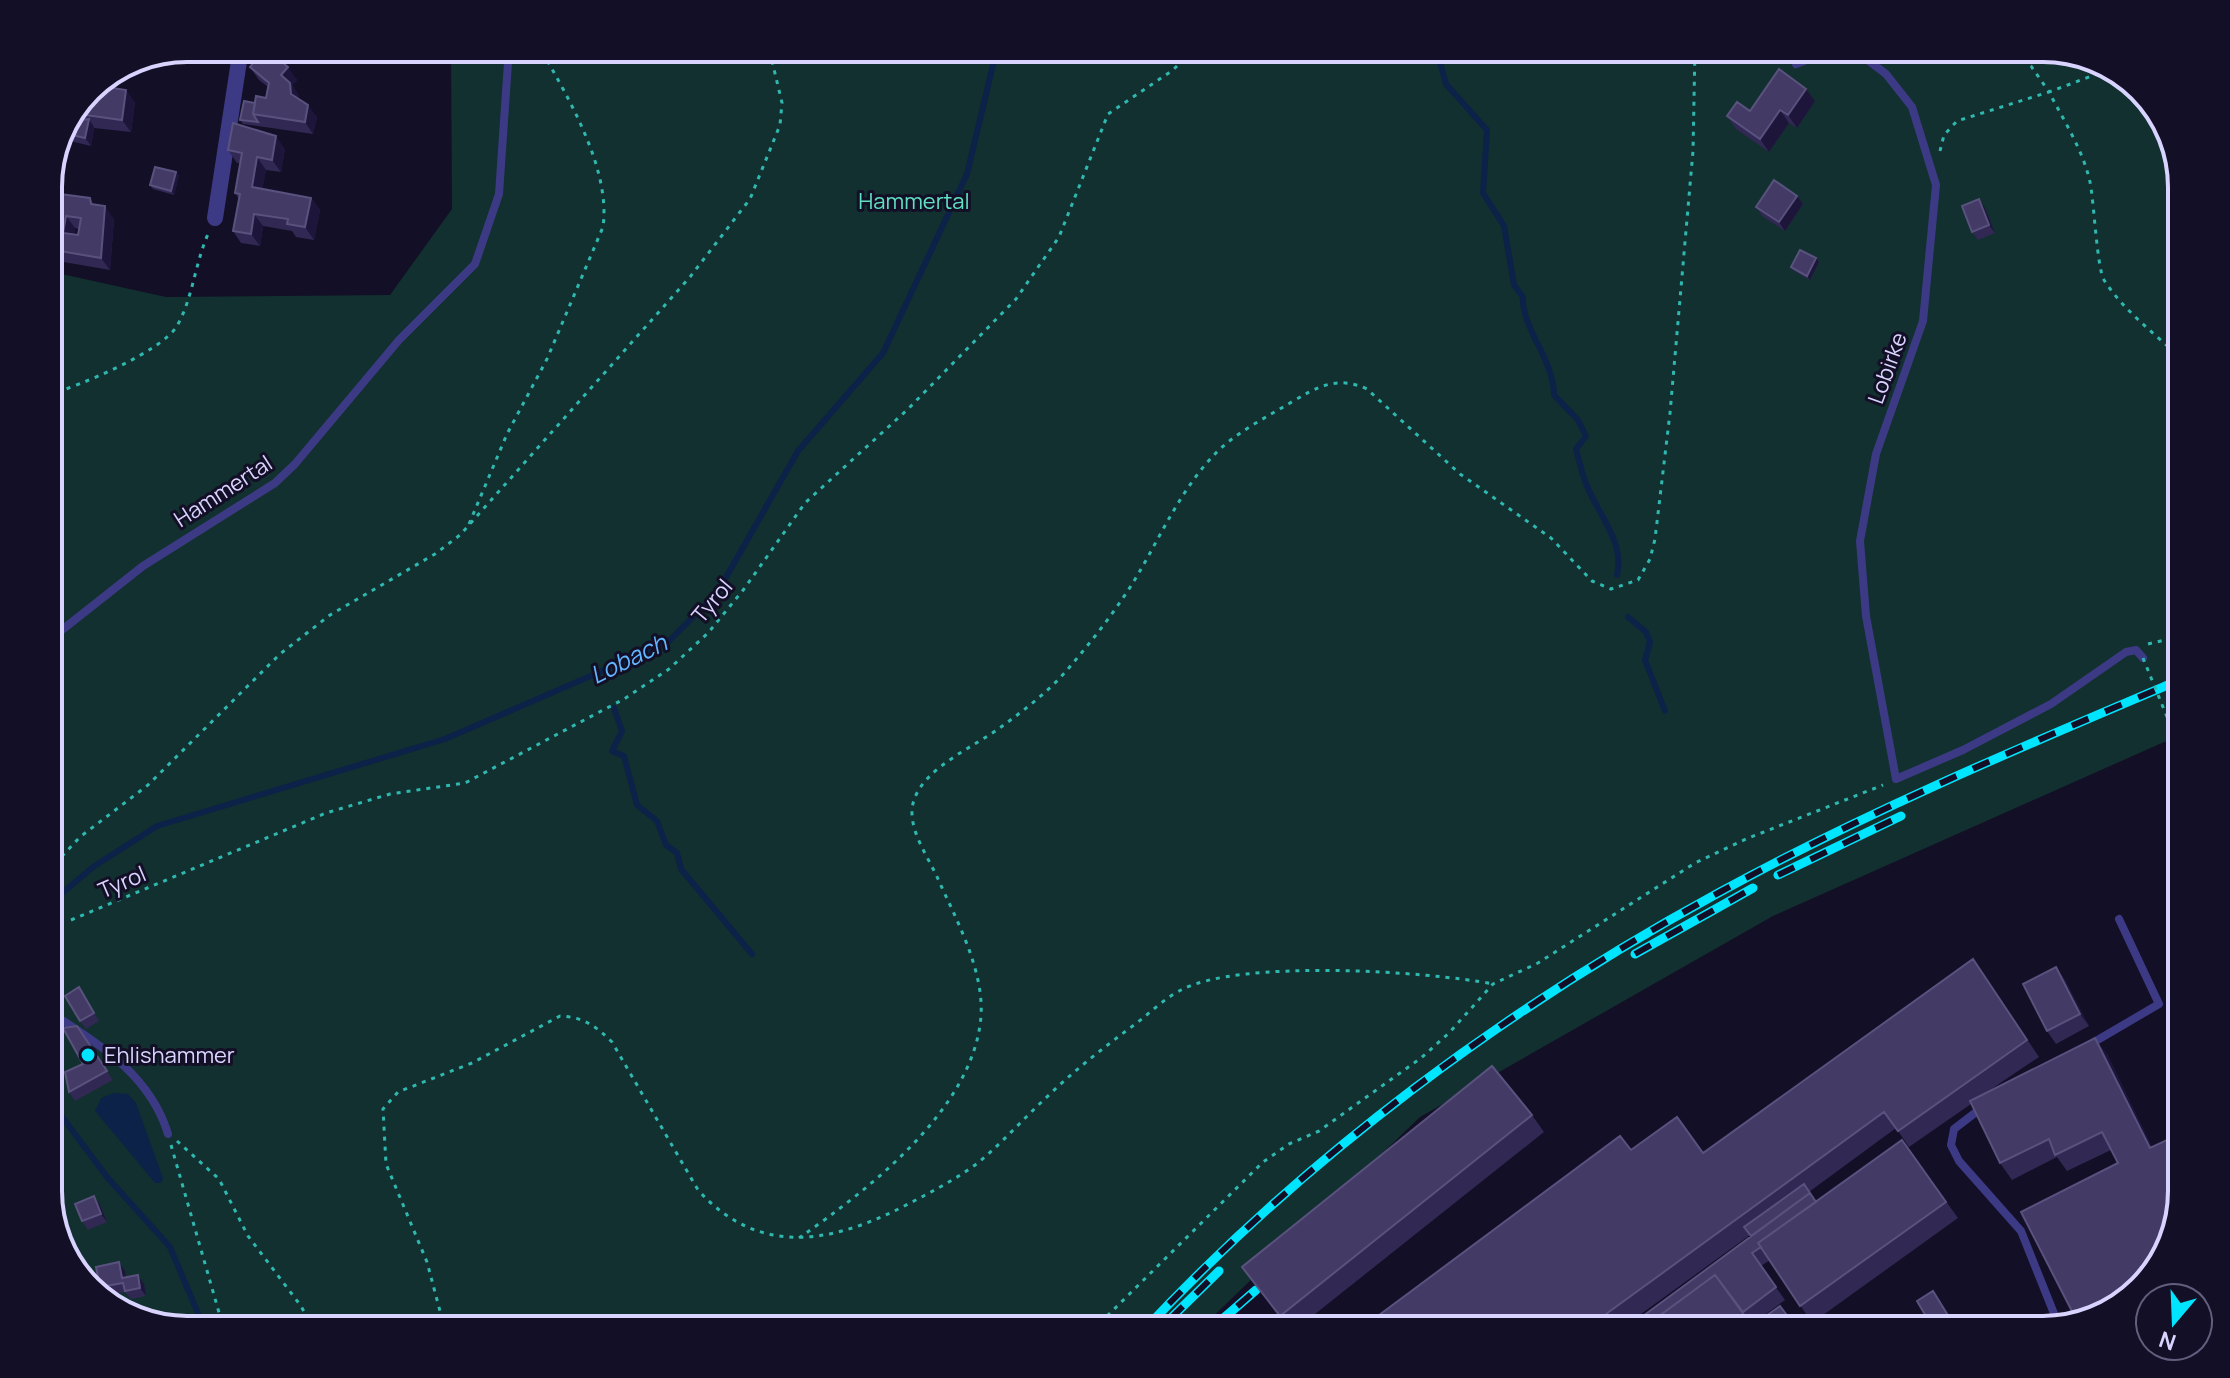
<svg xmlns="http://www.w3.org/2000/svg" width="2230" height="1378" viewBox="0 0 2230 1378" font-family="Manrope,sans-serif">
<style>
.green{fill:#12302f}
.water{fill:#0c2248}
.lines{fill:none;stroke-linecap:round;stroke-linejoin:round}
.stream{stroke:#0c2248;stroke-width:6}
.path{stroke:#2fb8b0;stroke-width:3;stroke-dasharray:4 6;stroke-linecap:butt}
.lane{stroke:#3d3a85;stroke-width:8}
.street{stroke:#3d3a85;stroke-width:16}
.rail-casing{stroke:#00e5ff;stroke-width:9}
.rail{stroke:#130f26;stroke-width:6;stroke-dasharray:18;stroke-linecap:butt}
.path-bridge{stroke:#2fb8b0;stroke-width:3;stroke-dasharray:4 6;stroke-linecap:butt}
.wall{fill:#312854;fill-rule:evenodd}
.shaded-wall{fill:#1d163a}
.building{fill:#433a66;stroke:#5a527e;stroke-width:2;fill-rule:evenodd}
.poi-dot{fill:#00e5ff;stroke:#130f26;stroke-width:3}
.labels{text-anchor:middle;dominant-baseline:central;stroke-width:6;stroke-linejoin:round;paint-order:stroke}
.park-label{font-size:22px;fill:#5fe0c0;stroke:#130f26}
.street-label{font-size:22px;fill:#d9d4ff;stroke:#130f26}
.poi-label{font-size:22px;fill:#d9d4ff;stroke:#130f26;text-anchor:start}
.water-label{font-size:24px;font-style:italic;fill:#62b6ff;stroke:#130f26}
.rim{fill:none;stroke:#d9d4ff;stroke-width:4}
</style>
<rect width="100%" height="100%" fill="#130f26"/>
<path class="green" d="M451 48H2043L2113 67 2163 117 2182 179V734L1773 916 1420 1117 1199 1330H187L117 1311 67 1261 48 1199V271L166 297 390 295 452 209Z"/>
<path class="water" d="M114 1093 128 1094 136 1103 163 1178 161 1183H155L95 1111 101 1098Z"/>
<g class="lines">
<path class="stream" d="M1436 48 1446 84 1487 130 1483 193 1504 226 1514 285 1523 297C1521 327 1554 360 1554 395L1578 420 1586 436 1576 449C1579 461 1582 474 1587 486 1598 514 1625 542 1617 575
M1628 617 1646 632 1650 642 1645 660 1665 711
M614 708 622 731 612 751 624 756 637 805 657 821 666 845 677 853 681 869 752 954
M48 905 93 867 157 826 445 739 667 643 717 593 798 451 883 353 967 174 997 48
M48 1032 60 1114 107 1177 170 1247 205 1330
M48 1140H55L60 1114"/>
<path class="path" d="M2118 72 2105 71 2049 92C2064 121 2083 150 2090 182 2094 202 2097 268 2104 280 2123 310 2155 334 2182 359
M1940 151 1944 135 1957 121 2049 92 2031 66 2009 48
M48 395C79 386 161 352 177 326 193 298 195 262 209 232
M469 524 507 434 547 359 603 227C611 169 568 97 540 48
M2148 644 2182 636
M48 871 80 837 148 785 280 654 330 615 435 554 460 535 690 277 750 199 780 125 782 103 769 48
M71 920 326 813 390 794 465 783 624 699 669 669 708 633 744 589 805 503 908 409 1016 299 1059 237 1108 114 1173 70 1195 48
M177 1141 219 1179 248 1236 301 1306 314 1330
M171 1145 224 1330
M799 1238C869 1189 974 1109 981 1016 984 970 956 919 938 879 928 856 905 826 914 800 925 767 974 747 1001 727 1027 708 1053 688 1073 663 1095 637 1116 610 1134 581 1160 538 1180 490 1215 454 1235 433 1265 418 1290 403 1317 387 1337 375 1367 389L1460 474 1551 538 1592 581 1611 589 1638 580 1650 559 1655 539 1670 413 1693 151 1695 48
M445 1330 427 1262 386 1164 383 1109 398 1092 472 1063 560 1016C583 1017 596 1026 612 1042L698 1190C761 1260 837 1242 912 1202 935 1190 958 1178 979 1162 1004 1141 1025 1117 1049 1095 1077 1068 1107 1045 1138 1022 1152 1011 1165 998 1181 990 1239 959 1426 971 1493 984
M1093 1330 1263 1162 1289 1144 1319 1131 1421 1058 1449 1033 1493 984 1538 963 1695 863 1746 839 1883 785"/>
<path class="lane" d="M1796 64 1828 52 1844 53 1869 61 1886 74 1912 107 1936 185 1923 321 1876 454 1860 541 1866 616 1896 779 1963 750 2051 704 2126 652 2136 650 2143 658
M48 641 143 566 275 483 295 464 399 340 475 264 499 194 509 48
M48 925H58L59 1018C105 1048 151 1078 168 1134
M2089 1045 2159 1004 2119 919
M1984 1106 1954 1129 1951 1145 1959 1161 2021 1231 2059 1326"/>
<path class="street" d="M215 218 241 48
M2174 734 2182 755"/>
<g class="rail-casing">
<path id="rail" d="M1778 875 1901 816
M1635 954 1753 888
M1170 1319 1219 1271
M1144 1330C1309 1154 1508 1007 1720 892 1868 811 2026 745 2182 679
M1210 1330 1256 1290"/>
</g>
<use href="#rail" class="rail"/>
<path class="path-bridge" d="M2143 658 2174 734"/>
</g>
<path class="wall" d="M251 48H267V50L297 80 292 85 299 96V99L317 117 313 134 243 124 240 120 255 103 266 98 268 87 259 80 250 67 262 52 253 51Z
M169 52 166 66 144 62 141 58Z
M118 77 116 88 135 102 131 132 94 128 91 146 66 140 74 121 81 120 77 115 89 89Z
M1815 101 1797 128 1789 123 1769 152 1736 129 1727 116 1750 111Z
M285 149 281 172 266 170 262 189 311 198 320 210 314 240 296 237 292 231 263 226 260 246 241 243 233 231 239 199 235 193 240 163H237L228 150Z
M176 172 179 176 174 195 153 189 150 185Z
M1797 196 1803 204 1785 231 1762 216 1756 207Z
M90 198 94 205 114 219 110 270 52 260 48 255V216ZM75 228 79 229 78 235H74Z
M1985 208 1995 233 1978 240 1972 232Z
M1816 258 1819 262 1810 280 1794 271 1791 267Z
M1973 959 2039 1057 1990 1090 2107 1054 2152 1147 2182 1191 2163 1261 2113 1311 2118 1163 2111 1150 2067 1171 2057 1157 2012 1180 2000 1163 1971 1104 1909 1147 1896 1128 1809 1192 1816 1202 1902 1140 1958 1218 1812 1323 1770 1260 1761 1266 1785 1300 1752 1324 1731 1297 1624 1330 1751 1237 1750 1235 1619 1330H1359L1631 1150 1703 1153Z
M2056 967 2065 980 2089 1026 2056 1044 2047 1031Z
M79 987 99 1021 86 1029 80 1021Z
M77 1026 113 1080 75 1101 69 1092 83 1064Z
M1532 1115 1544 1132 1295 1330H1290L1242 1267Z
M94 1196 100 1205 107 1222 88 1230 82 1221Z
M125 1271 126 1277 144 1284 146 1296 131 1299 125 1292 106 1296 100 1287Z"/>
<path class="shaded-wall" d="M165 52H169L166 66 164 62Z
M288 67 297 80 292 85 299 96 300 106 291 94 281 75Z
M114 72 118 77 114 99 106 87 107 77Z
M1806 89 1815 101 1797 128 1788 115Z
M126 90 135 102 131 132 122 120Z
M308 105 317 117 313 134 305 122Z
M1780 110 1789 123 1769 152 1760 139Z
M89 119 94 127 91 146 85 138Z
M276 136 285 149 281 172 272 160Z
M257 157 266 170 261 200 252 187Z
M176 172 179 176 174 195 171 191Z
M1797 196 1803 204 1785 231 1779 222Z
M311 198 320 210 314 240 305 227Z
M1979 199 1985 208 1995 233 1989 225Z
M105 206 114 219 110 270 101 258Z
M254 214 263 226 260 246 251 234Z
M66 216 75 228 72 245 63 233Z
M1816 258 1819 262 1810 280 1807 276Z
M2056 967 2065 980 2089 1026 2080 1014Z
M2095 1038 2107 1054 2161 1165 2150 1148Z
M94 1196 100 1205 107 1222 101 1214Z
M119 1262 125 1271 128 1287 122 1278Z
M138 1275 144 1284 146 1296 140 1288Z"/>
<path class="building" d="M265 48 288 67 281 75 290 83 291 94 308 105 305 122 253 114 256 96 266 98 269 83 250 67Z
M165 52 164 62 141 58V57Z
M1779 69 1806 89 1788 115 1780 110 1760 139 1727 116 1737 102 1750 111Z
M107 77 106 87 126 90 122 120 78 114 89 89Z
M244 101 255 103 253 114 258 122 240 120Z
M89 119 85 138 68 134 74 121Z
M233 123 276 136 272 160 257 157 252 187 311 198 305 227 287 224 288 219 254 214 251 234 233 231 240 194 235 193 242 153 228 150Z
M155 167 176 172 171 191 150 185Z
M1774 180 1797 196 1779 222 1756 207Z
M52 193 90 198 91 204 105 206 101 258 48 249V216ZM66 216 81 218 78 235 63 233Z
M1979 199 1989 225 1972 232 1962 206Z
M1800 250 1816 258 1807 276 1791 267Z
M1973 959 2027 1040 1898 1131 1884 1112 1584 1330H1359L1620 1136 1631 1150 1677 1117 1703 1153Z
M2056 967 2080 1014 2047 1031 2023 984Z
M79 987 94 1013 80 1021 65 996Z
M77 1026 107 1071 69 1092 65 1072 83 1064 63 1028Z
M2095 1038 2150 1148 2182 1133V1191L2164 1257 2151 1263 2154 1270 2113 1311 2077 1321 2021 1212 2118 1163 2102 1132 2055 1155 2049 1139 2000 1163 1970 1101Z
M1492 1066 1532 1115 1280 1316 1242 1267Z
M1902 1140 1946 1202 1800 1306 1758 1243Z
M1804 1184 1810 1193 1751 1236 1744 1227Z
M1810 1193 1816 1202 1758 1243 1761 1247 1752 1253 1776 1287 1743 1312 1715 1275 1640 1330H1624Z
M94 1196 101 1214 82 1221 75 1204Z
M119 1262 122 1278 138 1275 140 1288 125 1291 123 1283 100 1287 96 1267Z
M1715 1275 1755 1330H1640Z
M1933 1291 1957 1330H1934L1917 1301Z
M1780 1306 1798 1330H1761L1756 1323Z
M1234 1324 1239 1330H1225Z"/>
<circle class="poi-dot" cx="88" cy="1055" r="8"/>
<g class="labels">
<g class="park-label">
<text x="914" y="201">Hammertal</text>
</g>
<g class="street-label">
<text transform="translate(1887 368) rotate(-70)">Lobirke</text>
<text transform="translate(223 491) rotate(-33)">Hammertal</text>
<text transform="translate(712 601) rotate(-50)">Tyrol</text>
<text transform="translate(122 882) rotate(-23)">Tyrol</text>
</g>
<g class="poi-label">
<text x="104" y="1055">Ehlishammer</text>
</g>
<g class="water-label">
<text transform="translate(628 658) rotate(-26)">Lobach</text>
</g>
</g>
<path d="M0 0H2230V1378H0ZM187 62H2043A125 125 0 0 1 2168 187V1191A125 125 0 0 1 2043 1316H187A125 125 0 0 1 62 1191V187A125 125 0 0 1 187 62Z" fill="#130f26" fill-rule="evenodd"/>
<path class="rim" d="M187 62H2043A125 125 0 0 1 2168 187V1191A125 125 0 0 1 2043 1316H187A125 125 0 0 1 62 1191V187A125 125 0 0 1 187 62Z"/>
<g transform="translate(2174 1322) rotate(199)"><circle r="38" fill="#130f26" stroke="#625e7d" stroke-width="2"/>
<path d="M0-6L14 30L0 20L-14 30Z" fill="#00e5ff"/>
<text y="-12" font-size="22" font-weight="bold" text-anchor="middle" fill="#d9d4ff">N</text>
</g>
</svg>
